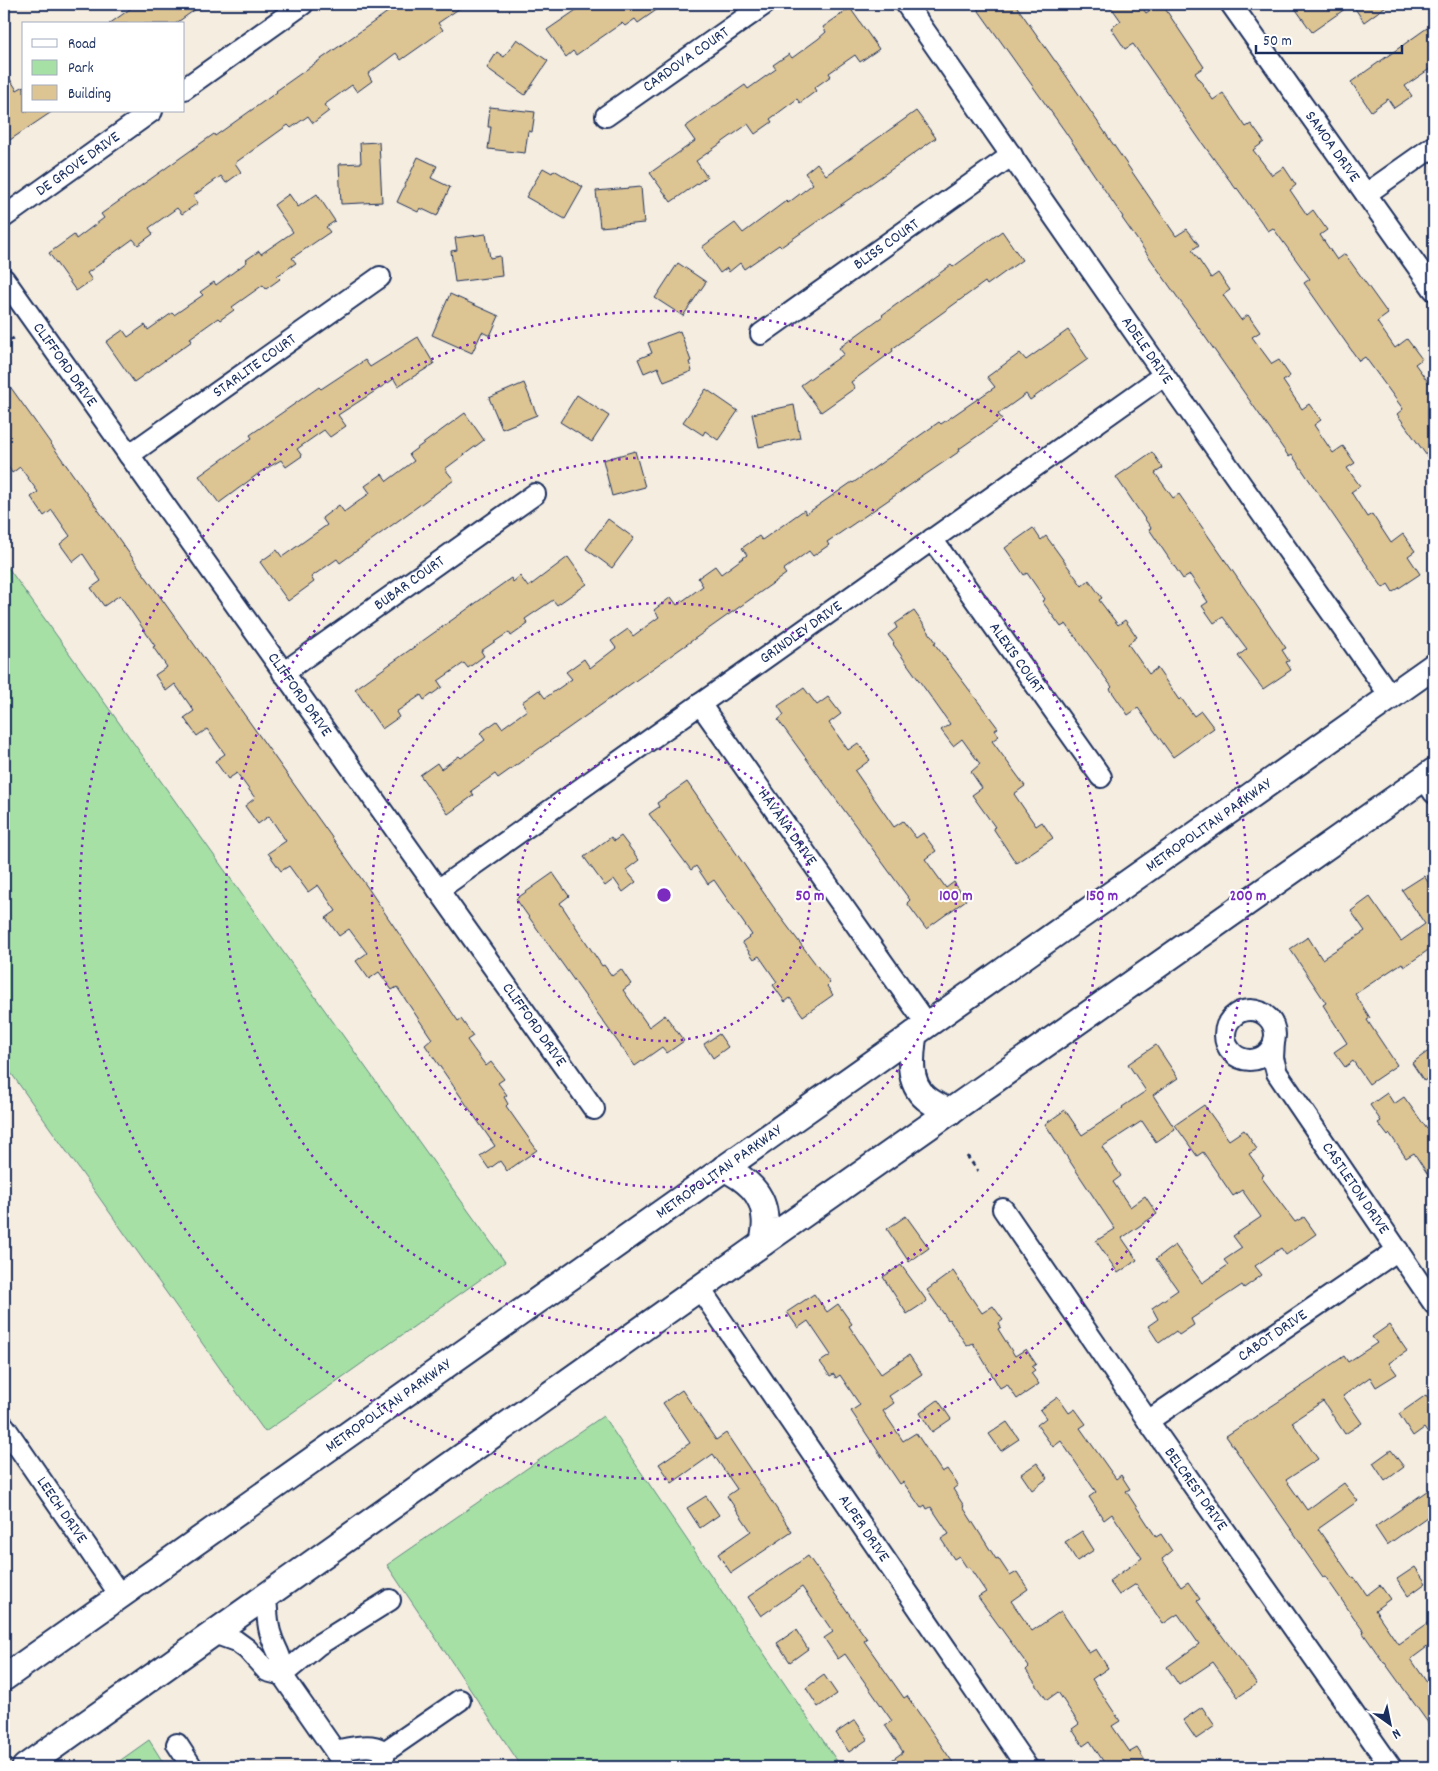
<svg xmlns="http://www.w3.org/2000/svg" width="1438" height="1771" viewBox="0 0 1438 1771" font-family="Dekko,sans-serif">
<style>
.green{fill:#a6e0a5;stroke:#608882}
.building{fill:#ddc493;stroke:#1b2f5e}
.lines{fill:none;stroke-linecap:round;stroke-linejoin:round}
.minor-casing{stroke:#1b2f5e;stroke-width:24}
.major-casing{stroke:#1b2f5e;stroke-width:29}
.path{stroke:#1b2f5e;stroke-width:3;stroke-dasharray:4 4;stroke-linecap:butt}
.minor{stroke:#fff;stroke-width:20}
.major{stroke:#fff;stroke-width:25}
.ring{fill:none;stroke:#7b2cbf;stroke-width:2.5;stroke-dasharray:2.5 5}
.labels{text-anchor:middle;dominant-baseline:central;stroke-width:4;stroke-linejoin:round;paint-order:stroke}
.street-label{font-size:16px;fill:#1b2f5e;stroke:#fff}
.centre{fill:#7b2cbf;stroke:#fff;stroke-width:2.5}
.ring-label{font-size:15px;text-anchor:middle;font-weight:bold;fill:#7b2cbf;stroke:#fff;stroke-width:4;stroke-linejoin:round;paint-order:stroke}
</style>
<rect width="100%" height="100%" fill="#f5eddf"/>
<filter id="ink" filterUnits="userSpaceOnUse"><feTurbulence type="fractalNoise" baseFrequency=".02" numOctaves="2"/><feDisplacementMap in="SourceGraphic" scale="10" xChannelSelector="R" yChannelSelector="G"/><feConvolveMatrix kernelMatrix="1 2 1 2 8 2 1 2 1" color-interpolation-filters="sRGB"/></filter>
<g filter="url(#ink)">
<path class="green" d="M4 562 505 1262 265 1432 4 1063Z
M603 1416 841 1767H522L387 1565Z
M149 1740 166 1767H111Z"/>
<path class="building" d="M137 4H203L175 24H109Z
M399 4H466L438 23 443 30 428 41 401 60 396 53 368 74 372 81 357 92 352 85 324 105 329 111 313 123 308 116 291 128 288 125 235 163 241 172 226 183 221 176 193 196 198 203 182 214 177 208 149 228 153 234 138 245 133 239 104 260V261L87 273 92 280 76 291 49 253 74 235 76 239 104 218 101 214 214 134 215 136 277 92 276 91Z
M585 4H665L638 23 635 19 625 26 622 23 576 55 573 51 566 57 547 30Z
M974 4H1015L1055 61H1056L1176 236 1187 229 1199 245 1192 250 1211 278 1218 273 1230 290 1223 295 1241 320 1248 315 1260 332 1252 337 1272 364 1279 360 1290 376 1283 381 1302 409 1309 404 1321 420 1314 425 1333 453 1343 446 1355 463 1347 468 1360 486 1351 492 1367 517 1372 514 1391 543 1403 534 1415 551 1408 556 1420 574 1393 592 1388 584 1383 588 1292 455 1289 457 1271 431 1122 218 1123 217 1064 130Z
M1109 4H1140L1146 13 1159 4H1162L1204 67 1195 73 1213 100 1223 93 1246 127 1251 124 1264 142 1253 150 1272 175 1284 167 1296 185 1290 190 1307 215 1313 210 1327 230 1320 235 1337 260 1345 254 1388 314 1377 322 1395 348 1407 339 1422 359 1415 364 1434 390V466L1397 414 1403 409 1365 357 1359 361 1304 283 1310 279 1273 228 1268 231 1237 188 1236 189 1200 140 1133 44 1125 49 1111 28 1121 21Z
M1292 4H1389L1364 22 1352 4 1312 32Z
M850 8 879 49 860 62 855 55 829 73 831 76 814 88 816 91 800 103 797 99 770 119 772 122 755 134 748 124 696 161 707 177 671 202 650 173 695 141 685 127 745 85 748 89 776 69 773 65 789 54 792 58 818 39 826 32 823 27Z
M1427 28 1434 39V66L1405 86 1412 96 1394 108 1388 99 1371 111 1351 82Z
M517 39 548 61 525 95 487 68 497 52 504 57Z
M4 70 17 90 24 86V111H53L4 144Z
M490 107 535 112 532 132 528 131 525 153 488 149 491 127H488Z
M916 111 936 138 781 247 779 245 744 269 740 263 729 272 727 268 720 273 702 247 735 223 743 233 786 201 788 203 813 184 805 173 817 163 826 175Z
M379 142 382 202 341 204 339 164 361 163 360 143Z
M418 157 437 166 431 178 450 187 437 216 420 208 418 212 397 202Z
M543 168 552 173 554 170 583 187 565 219 526 197Z
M641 187 644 223 600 227 596 191Z
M289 194 298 207 317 194 335 221 326 227 330 232 292 258 296 263 277 276 280 279 266 289 263 285 232 307 234 310 220 320 218 318 190 338 192 341 134 382 106 342 123 330 128 337 145 325 148 330 172 313 174 315 203 295 200 292 214 282 216 285 247 262 246 260 259 251 261 254 293 232 274 205Z
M1002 231 1022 260 987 285 985 282 892 349 893 351 851 382 855 388 821 412 801 385 844 354 839 348 883 316 882 315 951 265 953 267Z
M486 234 490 258 500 256 502 276 455 282 451 251 457 250 455 238Z
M678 263 706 282 683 316 655 298Z
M450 294 499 316 490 336 482 332 472 353 432 335Z
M1068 330 1088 359 1030 400 1026 394 998 414 1002 419 959 449 960 451 827 542 829 545 813 556 809 551 783 570 786 574 498 778 495 774 471 791 474 795 448 814 420 775 437 763 441 769 459 756 461 758 485 740 480 733 497 721 502 728 527 710 522 702 539 690 545 698 572 679 566 672 584 659 590 668 616 648 611 641 628 629 633 636 659 617 654 610 671 597 677 605 703 586 698 578 715 566 721 574 747 555 742 548 759 536 762 540 804 510 806 514 852 482 853 483 939 422 941 424 995 387 987 377 1020 353 1026 360Z
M680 331 691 361 689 362 692 371 664 382 658 367 644 373 638 359 652 353 648 343Z
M418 337 434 364 398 386 394 379 338 415 346 426 330 437 324 430 297 449 302 456 286 467 281 460 262 471 219 503 199 476 252 438 250 435 319 387 321 389 365 360 370 367Z
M4 378 368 888 458 1021 461 1019 473 1036 467 1040 486 1066 491 1062 504 1079 498 1083 507 1095 504 1097 508 1104 506 1106 537 1150 507 1171 500 1161 489 1169 480 1156 495 1146 425 1045 432 1039 397 987 392 990 379 972 369 979 356 961 367 953 349 929 339 936 326 918 336 911 318 885 308 892 289 866 281 871 268 853 286 841 269 816 258 824 245 806 255 798 237 773 228 779 215 761 225 754 207 729 197 736 184 718 194 711 175 684 166 691 155 675 167 667 153 647 155 646 120 595 104 606 91 588 101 581 83 554 73 562 60 544 70 536 52 510 44 516 31 497 38 492 20 467 12 473 4 460Z
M524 383 537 415 502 429 489 398Z
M706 389 738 411 718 440 705 431 703 435 683 422Z
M577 395 609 416 592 442 560 422Z
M794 405 800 438 759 447 752 414Z
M465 413 484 440 445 469 454 480 340 563 337 559 311 577 314 582 288 601 260 562 277 550 282 557 327 525 322 518 339 505 344 512 370 493 365 486 382 474 387 481 414 461 409 454Z
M635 451 645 487 612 496 603 460Z
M1152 452 1163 468 1155 473 1173 498 1179 494 1286 648 1282 650 1289 661 1286 662 1291 670 1263 689 1238 656 1247 649 1223 617 1214 623 1202 606 1208 602 1190 575 1183 579 1149 529 1151 528 1116 477Z
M608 519 634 538 612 568 586 549Z
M1033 528 1041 540 1046 536 1082 586 1089 580 1102 598 1099 600 1118 625 1125 620 1137 637 1128 644 1149 674 1157 668 1179 700 1181 698 1194 716 1201 711 1214 728 1173 757 1138 708 1128 715 1110 689 1112 687 1066 624 1061 627 1042 601 1045 599 1027 573 1024 575 1005 548Z
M568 557 587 584 557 605 553 600 525 619 528 624 511 636 509 632 481 651 484 656 468 668 464 663 438 681 442 687 424 700 421 695 396 712 399 717 382 729 355 689 511 578 513 582 520 576 528 587Z
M914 611 936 642 934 643 998 728 995 730 999 736 992 741 1025 786 1014 794 1036 826 1042 822 1053 838 1016 863 993 828 995 827 972 795 982 788 971 772 980 764 962 739 953 746 941 730 950 724 893 644 894 643 888 635 897 628 895 624Z
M804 688 817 705 828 697 841 714 829 723 848 750 858 743 870 760 855 771 894 827 903 821 916 838 923 833 936 851 925 859 946 888 954 882 966 900 926 929 907 903 910 900 778 720 784 715 778 706Z
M687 782 779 915 830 983 827 986 833 995 803 1016 790 998 785 1002 773 985 777 982 759 956 754 959 742 942 752 935 714 880 708 884 696 866 691 870 649 814 659 807 657 803Z
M621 836 639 860 626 870 636 882 623 892 614 879 605 886 584 857 611 837 614 841Z
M553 873 569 896 560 903 602 966 604 965 612 976 621 969 631 984 623 990 649 1027 665 1015 684 1041 667 1053 662 1047 635 1066 516 899Z
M1424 876 1434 891V946L1404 967 1402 963 1355 994 1370 1018 1367 1020 1397 1065 1369 1084 1353 1061 1345 1067 1334 1052 1347 1043 1323 1005 1326 1003 1290 949 1308 937 1322 959 1365 931 1351 911 1370 897 1401 941 1425 924 1402 890Z
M719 1034 728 1047 713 1058 704 1044Z
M1156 1045 1178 1078 1153 1095 1175 1129 1156 1142 1142 1121 1102 1147 1121 1176 1113 1182 1130 1207 1145 1196 1157 1214 1122 1238 1137 1260 1118 1273 1096 1241 1115 1229 1045 1124 1065 1110 1082 1135 1123 1108 1122 1107 1146 1091 1128 1064Z
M1434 1047V1074L1424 1081 1412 1063Z
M1387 1093 1394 1104 1404 1097 1427 1129 1434 1125V1184L1414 1153 1406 1158 1390 1134 1388 1136 1378 1123 1381 1121 1370 1105Z
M1204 1105 1229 1140 1244 1130 1257 1149 1249 1154 1264 1175 1261 1177 1295 1222 1304 1217 1316 1234 1286 1255 1281 1248 1255 1266 1262 1275 1244 1288 1242 1285 1191 1319 1194 1325 1179 1335 1176 1331 1159 1343 1148 1326 1158 1319 1152 1308 1178 1290 1156 1259 1175 1245 1202 1283 1228 1265 1224 1260 1242 1248 1233 1236 1261 1217 1242 1190 1233 1196 1203 1152 1197 1156 1175 1125Z
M906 1216 929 1248 909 1262 887 1229Z
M901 1265 927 1301 907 1314 883 1277Z
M953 1271 982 1313 993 1306 1003 1320 999 1323 1001 1327 998 1329 1015 1356 1026 1349 1036 1364 1032 1367 1035 1370 1031 1373 1039 1384 1017 1399 1007 1384 1000 1388 973 1343 967 1346 949 1319 948 1320 927 1290Z
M814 1294 827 1312 838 1304 852 1324 849 1326 881 1374 909 1355 922 1374 889 1396 894 1403 883 1411 903 1441 916 1433 942 1472 947 1469 958 1485 953 1489 964 1506 963 1507 996 1559 998 1558 1010 1576 1017 1572 1028 1589 1011 1601 1032 1631 1061 1611 1089 1653 1096 1649 1108 1668 1092 1679 1120 1721 1112 1726 1130 1752 1137 1748 1149 1767H1107L1090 1741 1083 1746 1072 1729 1079 1724 1058 1692 1047 1700 1026 1670 1029 1667 978 1597 986 1592 969 1567 967 1568 959 1556 954 1559 941 1539 949 1534 931 1507 927 1509 925 1505 921 1508 903 1482 900 1484 851 1411 860 1405 840 1375 836 1378 834 1374 830 1376 820 1362 831 1355 808 1321 798 1328 787 1312Z
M1389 1325 1407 1351 1389 1363 1397 1374 1376 1387 1370 1377 1343 1396 1362 1423 1345 1434 1323 1401 1292 1422 1318 1459 1286 1480 1307 1510 1344 1483 1358 1501 1318 1529 1352 1578 1354 1577 1367 1595 1380 1585 1390 1599 1375 1610 1398 1644 1434 1619V1642L1411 1659 1434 1693V1731L1385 1663H1384L1363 1633 1364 1632 1325 1576 1323 1577 1302 1547 1303 1546 1226 1436 1316 1377 1315 1376 1344 1356 1348 1362 1377 1343 1372 1337Z
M682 1390 716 1440 726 1433 792 1532 731 1573 718 1554 751 1531 727 1496 737 1489 713 1454 672 1483 659 1464 690 1443 663 1403Z
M1426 1395 1434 1407V1442L1424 1428 1413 1436 1399 1414Z
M1058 1397 1069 1413 1075 1409 1086 1424 1080 1428 1116 1479 1121 1475 1130 1489 1126 1491 1156 1537 1161 1534 1172 1551 1162 1559 1181 1587 1188 1582 1200 1599 1197 1601 1257 1684 1238 1697 1213 1662 1179 1685 1167 1667 1199 1644 1178 1614 1163 1624 1136 1584 1119 1595 1109 1581 1142 1558 1112 1514 1104 1520 1089 1497 1096 1492 1061 1441 1053 1447 1037 1425 1046 1418 1040 1410Z
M938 1400 951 1419 932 1432 920 1413Z
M1007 1422 1019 1439 1001 1451 989 1434Z
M1391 1450 1404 1467 1385 1481 1373 1463Z
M1037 1463 1048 1478 1032 1490 1021 1474Z
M1434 1486V1512L1387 1545 1375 1527Z
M706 1496 719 1515 700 1528 687 1508Z
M1082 1531 1094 1550 1077 1561 1065 1542Z
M808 1556 867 1639 864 1641 904 1698 907 1696 956 1767H882L903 1752 885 1725 892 1721 845 1654 838 1659 824 1638 833 1632 802 1587 761 1616 748 1597Z
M1415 1567 1426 1583 1408 1596 1397 1579Z
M796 1630 808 1649 790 1662 777 1643Z
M824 1675 837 1694 818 1707 806 1688Z
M1202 1707 1215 1726 1196 1739 1183 1720Z
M855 1720 868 1739 849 1752 836 1733Z"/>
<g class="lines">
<g class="minor-casing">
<g id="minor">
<path id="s1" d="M906 4 1178 395 1391 697"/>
<path id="s2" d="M1231 4 1434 290"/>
<path d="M184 89 303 4"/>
<path id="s3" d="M606 116 765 4"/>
<path d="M1366 194 1434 146"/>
<path id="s4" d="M4 217 152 111"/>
<path id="s5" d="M4 279 594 1109"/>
<path id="s6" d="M761 334 1012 155"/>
<path id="s7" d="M129 455 380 277"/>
<path id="s8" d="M932 539 1101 777"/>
<path id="s9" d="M283 673 535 494"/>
<path id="s10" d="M700 704 927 1025"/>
<path d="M1424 778 1434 793"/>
<path id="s11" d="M438 890 1164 375"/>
<circle cx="1250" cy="1035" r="25"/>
<path id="s12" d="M1274 1041 1273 1058 1277 1073 1434 1304"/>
<path id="s13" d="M1003 1209 1148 1421 1391 1767"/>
<path id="s14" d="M700 1289 1027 1767"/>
<path id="s15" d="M1148 1421 1398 1250"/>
<path id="s16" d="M4 1426 120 1595"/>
<path d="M214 1633 236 1641 247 1649 267 1671 282 1675C283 1654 275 1651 270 1632 267 1621 267 1608 266 1596"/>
<path d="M177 1744 192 1767"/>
<path d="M335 1751C350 1748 394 1736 382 1767"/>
<path d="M383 1753 460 1700"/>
<path d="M346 1767 282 1675 318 1645 390 1600"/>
</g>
</g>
<g class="major-casing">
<g id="major">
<path d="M914 1034C911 1055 907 1083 926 1098 933 1104 942 1108 950 1112"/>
<path d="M724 1168C746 1179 764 1193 765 1219 766 1227 764 1235 763 1243"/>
<path id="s17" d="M4 1678 1434 666"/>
<path d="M25 1767 763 1243 1434 771"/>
</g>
</g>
<path class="path" d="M4 345 15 337
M967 1156 978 1171"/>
<use href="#minor" class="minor"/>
<use href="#major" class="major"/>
</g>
</g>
<g class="ring">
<circle cx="664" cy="895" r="146"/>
<circle cx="664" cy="895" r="292"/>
<circle cx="664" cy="895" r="438"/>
<circle cx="664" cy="895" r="584"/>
</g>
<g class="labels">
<g class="street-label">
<text stroke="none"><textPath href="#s3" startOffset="98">CARDOVA COURT</textPath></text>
<text stroke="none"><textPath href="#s2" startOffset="175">SAMOA DRIVE</textPath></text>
<text stroke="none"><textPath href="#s4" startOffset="91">DE GROVE DRIVE</textPath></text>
<text stroke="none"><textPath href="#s6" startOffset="154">BLISS COURT</textPath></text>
<text stroke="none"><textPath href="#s1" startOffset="422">ADELE DRIVE</textPath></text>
<text stroke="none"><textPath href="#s5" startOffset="105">CLIFFORD DRIVE</textPath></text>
<text stroke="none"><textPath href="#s7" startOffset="154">STARLITE COURT</textPath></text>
<text stroke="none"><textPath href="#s9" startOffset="155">BUBAR COURT</textPath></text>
<text stroke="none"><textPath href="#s11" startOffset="445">GRINDLEY DRIVE</textPath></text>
<text stroke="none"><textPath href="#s8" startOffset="146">ALEXIS COURT</textPath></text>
<text stroke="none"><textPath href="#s5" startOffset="510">CLIFFORD DRIVE</textPath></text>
<text stroke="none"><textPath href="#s17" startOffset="1476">METROPOLITAN PARKWAY</textPath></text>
<text stroke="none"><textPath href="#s10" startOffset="151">HAVANA DRIVE</textPath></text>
<text stroke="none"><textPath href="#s5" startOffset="915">CLIFFORD DRIVE</textPath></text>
<text stroke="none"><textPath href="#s17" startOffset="876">METROPOLITAN PARKWAY</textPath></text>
<text stroke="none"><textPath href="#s12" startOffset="172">CASTLETON DRIVE</textPath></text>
<text stroke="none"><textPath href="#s15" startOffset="151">CABOT DRIVE</textPath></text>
<text stroke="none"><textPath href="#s17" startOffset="471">METROPOLITAN PARKWAY</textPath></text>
<text stroke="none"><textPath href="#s13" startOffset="340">BELCREST DRIVE</textPath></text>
<text stroke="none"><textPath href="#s16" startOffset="102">LEECH DRIVE</textPath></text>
<text stroke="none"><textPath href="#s14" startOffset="290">ALPER DRIVE</textPath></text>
</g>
</g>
<circle cx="664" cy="895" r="8" class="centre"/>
<g class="ring-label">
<text x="810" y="900">50 m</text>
<text x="956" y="900">100 m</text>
<text x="1102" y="900">150 m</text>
<text x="1248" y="900">200 m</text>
</g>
<rect width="1438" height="1771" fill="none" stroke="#fff" stroke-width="20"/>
<rect x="10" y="10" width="1418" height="1751" fill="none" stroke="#1b2f5e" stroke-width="2" filter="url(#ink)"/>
<rect x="22" y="22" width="162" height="90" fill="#ffffff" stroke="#a4acbf"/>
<rect x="32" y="39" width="25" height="8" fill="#ffffff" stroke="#a4acbf"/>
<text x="68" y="48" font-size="15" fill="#1b2f5e">Road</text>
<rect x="32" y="60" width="25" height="15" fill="#a6e0a5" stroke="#a4acbf"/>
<text x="68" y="72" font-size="15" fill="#1b2f5e">Park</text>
<rect x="32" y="85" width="25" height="15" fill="#ddc493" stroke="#a4acbf"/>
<text x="68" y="98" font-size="15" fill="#1b2f5e">Building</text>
<g transform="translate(1390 1724) rotate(147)" stroke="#ffffff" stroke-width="4" paint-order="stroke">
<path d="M0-4L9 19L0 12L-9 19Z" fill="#1b2f5e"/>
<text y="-8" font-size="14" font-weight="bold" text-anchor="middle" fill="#1b2f5e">N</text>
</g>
<path d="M1256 45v8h146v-8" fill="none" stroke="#1b2f5e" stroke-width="2.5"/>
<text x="1263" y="45" font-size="15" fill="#1b2f5e" stroke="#ffffff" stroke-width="4" paint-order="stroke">50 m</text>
</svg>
